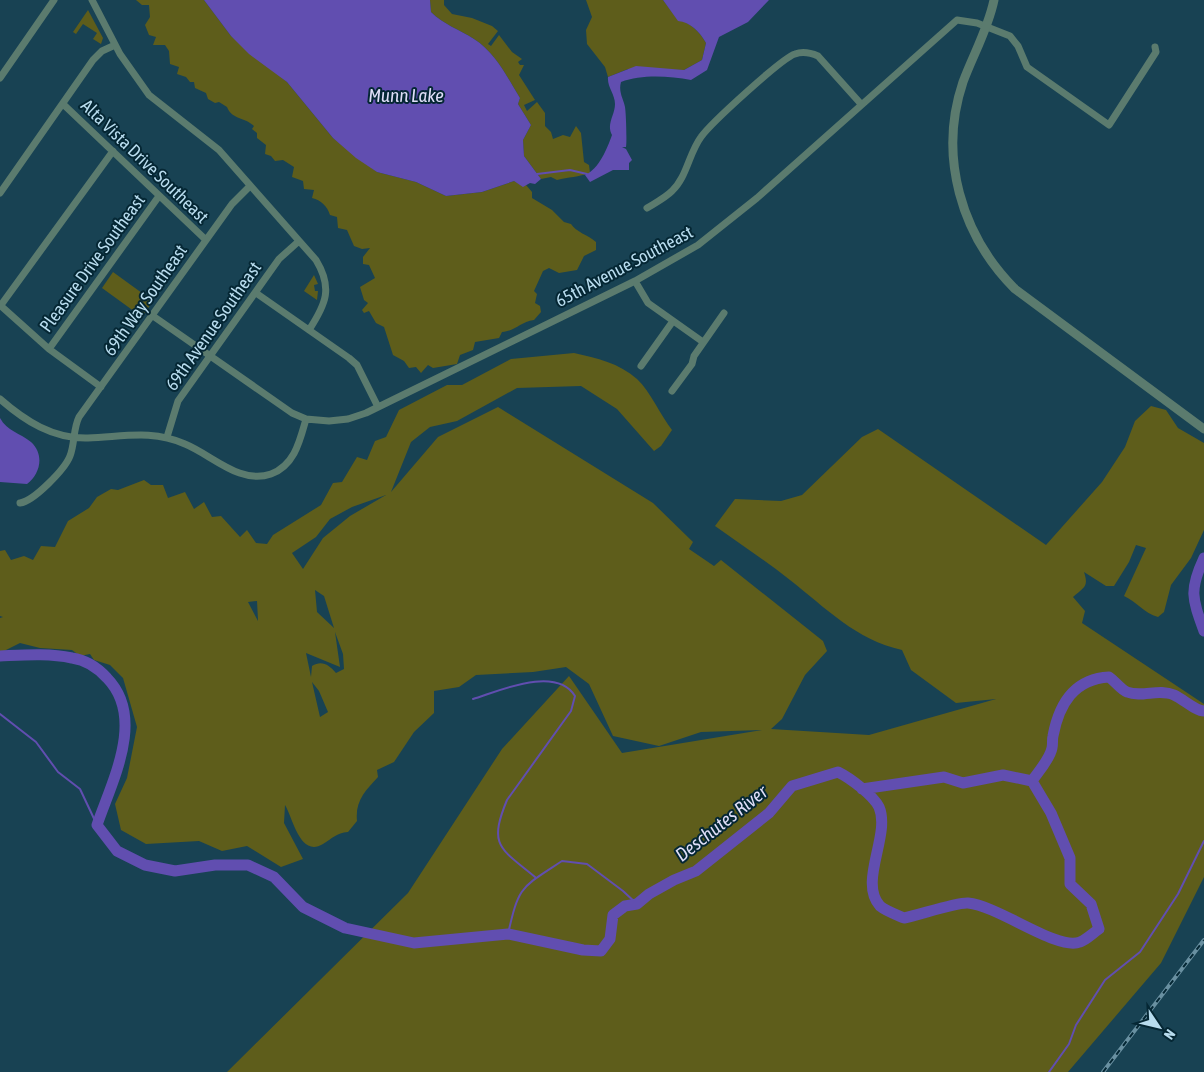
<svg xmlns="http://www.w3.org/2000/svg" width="1204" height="1072" viewBox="0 0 1204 1072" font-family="'Asap Condensed',sans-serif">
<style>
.green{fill:#5e5d1b;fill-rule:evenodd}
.water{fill:#614eb0}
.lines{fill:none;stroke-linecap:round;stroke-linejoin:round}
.stream{stroke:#614eb0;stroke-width:2}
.river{stroke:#614eb0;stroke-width:11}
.minor{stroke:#5b7b6e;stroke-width:7}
.tertiary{stroke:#5b7b6e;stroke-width:9}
.rail-casing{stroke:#6990a1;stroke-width:4}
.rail{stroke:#052734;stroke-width:2;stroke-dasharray:5.5;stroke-linecap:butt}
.labels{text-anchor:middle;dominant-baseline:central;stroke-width:4;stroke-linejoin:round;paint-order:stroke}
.street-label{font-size:18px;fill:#b8dcee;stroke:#052734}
.water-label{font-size:19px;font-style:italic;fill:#dfdef8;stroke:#052734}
</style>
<rect width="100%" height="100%" fill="#184253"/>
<path class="green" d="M136 0H204L231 36 287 82 333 138 377 172 416 182 446 196 482 192 514 181 523 186 526 185 532 192V198L552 210 564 222 571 224C576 232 588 235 596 242V250L584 256 577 270 559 273 549 268 543 271 534 291 537 294 535 303 540 306 541 312 534 320C520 322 516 331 502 332L499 338 475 342 473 350 460 355 457 364 433 368 428 365 421 373 416 367 409 368 404 361 393 355 384 327 376 323 369 311 364 313 362 310 368 303 364 300 360 287 375 278 369 265 363 264V257L370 248 362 249 354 246 347 230 338 228 337 217 330 215C327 206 321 200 312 198L314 190 304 189 303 181 292 177 294 167 283 160 275 161 271 156 265 154 266 145 257 138V133L252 129 254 126C245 117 232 120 227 107L219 102 215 103 208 99 206 93 195 88 194 82H190L186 77 177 74 179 67 170 64 169 51 165 45H153L156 37 149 35 145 25 150 17 149 5H142Z
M430 0H444V5L452 14 472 18 492 26 498 31 488 44 491 46 499 35 512 52 522 59 518 62 520 65H524L519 75 535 100 524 105 527 111 537 102 545 113V126L551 132 553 139 563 135 570 137 576 126 581 133 584 162 589 165 590 173C579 177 568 177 557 180L551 177 541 179 524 156 523 140 531 125 518 104 520 98C507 77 496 53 474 39 459 29 444 25 431 12Z
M586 0H663L678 20C690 22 700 32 706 43L702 60 684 70 628 69 608 77 605 67 587 44 586 30 592 17Z
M88 10 103 38 101 44 93 39 97 33 83 24 76 34 73 32Z
M113 272 153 301 142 317 102 288Z
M314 275 318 284 314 285 315 291H318L317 300 304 291Z
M574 353C597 358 619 363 637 379 650 391 661 416 672 430L661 446 654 451 617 409 581 386 517 388 457 421 430 427 411 442 391 492 438 437 498 407 653 503 693 542 689 549 714 566 721 560 823 641 827 651 805 675 782 719 771 729 869 735 996 699 956 703 911 670 902 650C856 640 826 608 790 580 766 561 740 544 715 526L735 499 781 501 802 495 862 437 878 429 1046 545 1102 482 1125 447 1135 421 1151 406 1166 410 1178 428 1204 443V530L1191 558 1171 585 1164 612 1158 617C1144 613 1137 602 1124 596L1146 548 1136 545 1129 562 1114 586H1106L1084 572C1089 587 1084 587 1073 597L1085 611 1082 623 1204 704V877L1161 963 1068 1072H227L408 893 502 749 569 676 622 753 762 730 701 732 659 746 613 736 589 684 566 667 533 672 476 675 459 687 434 691V713L414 732 394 762 377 770 378 777C365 791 355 801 357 821L348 832C336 833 333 838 323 844 300 858 293 818 285 805L284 823 303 859 281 867 247 846 222 851 199 841 146 844 121 830 115 804 127 778 137 727 123 678 110 665 94 660 90 654 80 656 72 650 40 648 20 643 0 653V618L3 617 0 616V551L5 550 11 560 24 556 33 560 41 546 55 547 68 521 89 508 97 497 111 489 118 490 144 480 151 485H163L168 498 185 492 194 509 204 502 212 517 221 516 240 537 247 530 256 543 267 544 273 535 321 505 333 483 342 482 357 457 367 460 375 441 386 437 399 410 447 385H462L511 359ZM386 495 350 516 323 538 303 569 292 553 316 537 330 519 352 507ZM315 590 324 596 334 628 317 612ZM257 601 258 620V621L248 602ZM335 632 343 654 344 669 336 673C329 665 322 660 312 666L311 677 306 653 340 667ZM312 682 319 691 328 712 320 717Z"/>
<path class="water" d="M204 0H430L431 12C444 25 459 29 474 39 496 53 507 77 520 98L518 104 531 125 523 140 524 156 541 179 535 184 530 183 523 187 514 181 482 192 446 196 416 182 377 172 356 158 333 138 287 82 249 54 231 36Z
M663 0H769L748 22 719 37 707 70 691 80C669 76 642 74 621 82 618 92 624 100 625 107 626 112 627 142 626 147H622L626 149 632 160 629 163V170H613L590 182 585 175C599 169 607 149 612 135 606 124 615 115 615 104 615 94 607 87 608 77L636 66 684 70 702 60 706 43C700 32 690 22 678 21Z
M0 418C7 431 20 433 31 442 45 455 40 474 27 484L0 482Z"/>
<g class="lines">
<path class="stream" d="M537 174 570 170 587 174
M473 699C499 691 556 665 575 696L571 711 507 800C488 846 500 848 535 877
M1203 712 1204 715
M0 714 36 742 58 772 80 789 97 825
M508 934C519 885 521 888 562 861L587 864 623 891 637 904
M1049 1072 1069 1044 1076 1025 1105 980 1140 952 1178 894 1204 841"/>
<path class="river" d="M1204 558C1189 590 1192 598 1204 631
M0 656C24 655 48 653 72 658 87 660 97 667 107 678 146 718 112 781 97 825L117 851 145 865 175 871 215 865H248L274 877 303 907 345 928 414 943 508 934 583 950 601 951 610 939 613 915 625 906 637 904 649 894 674 880 696 871 769 813 792 786 838 772C850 778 873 795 879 807 891 835 858 882 880 906 886 911 897 915 904 918 919 915 957 902 968 903 999 906 1057 951 1080 942 1086 940 1093 933 1099 929L1091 904 1070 884V858L1051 813 1032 781C1038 772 1050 759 1052 748 1053 744 1052 740 1053 736 1059 704 1074 679 1109 677 1115 681 1121 690 1127 692 1142 698 1159 688 1174 695 1183 699 1196 711 1204 711
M862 789 944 777 963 783 1003 775 1032 781"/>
<path class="minor" d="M92 0 120 54 149 95 219 150 316 260C333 288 326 304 309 330
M0 78 54 0
M63 104 206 240
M0 193 93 60 102 51 115 45
M647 208C655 203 665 198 672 191 687 177 689 153 701 137 711 123 782 58 795 54 803 51 811 53 818 56L861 104
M635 281 648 303 703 342
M256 293 349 358 357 365 378 407
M0 305 49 349 101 387
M1 305 113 151
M153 316 292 413 306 419 329 421 348 419 366 413 635 281 698 245 757 198 957 20 977 23 1010 36 1018 46 1027 67 1109 125 1156 52 1155 47
M49 349 159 196
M641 366 673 321
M672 391 692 364 694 356 724 313
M0 399C25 421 53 439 88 438 122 437 152 429 185 444 212 455 240 485 271 474 295 465 300 440 306 419
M167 437 178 401 279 259 299 241
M20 503C34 501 65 469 70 456 75 443 73 429 79 417L232 204 250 186"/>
<path class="tertiary" d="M994 0C988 29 973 55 963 82 938 156 961 235 1015 289L1204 429"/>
<g class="rail-casing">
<path id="rail" d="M1103 1072 1204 940"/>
</g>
<use href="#rail" class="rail"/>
</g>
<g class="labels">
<g class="street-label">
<text transform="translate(145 161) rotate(44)">Alta Vista Drive Southeast</text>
<text transform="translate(92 263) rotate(-54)">Pleasure Drive Southeast</text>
<text transform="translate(624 266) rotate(-28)">65th Avenue Southeast</text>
<text transform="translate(145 300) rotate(-55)">69th Way Southeast</text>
<text transform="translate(213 326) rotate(-55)">69th Avenue Southeast</text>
</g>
<g class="water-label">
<text x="406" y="95">Munn Lake</text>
<text transform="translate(721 823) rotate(-38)">Deschutes River</text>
</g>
</g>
<g transform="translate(1159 1027) rotate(125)" stroke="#052734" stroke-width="4" paint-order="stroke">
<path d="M0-4L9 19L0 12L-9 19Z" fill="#b8dcee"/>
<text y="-8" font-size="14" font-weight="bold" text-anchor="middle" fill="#b8dcee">N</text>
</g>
</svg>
